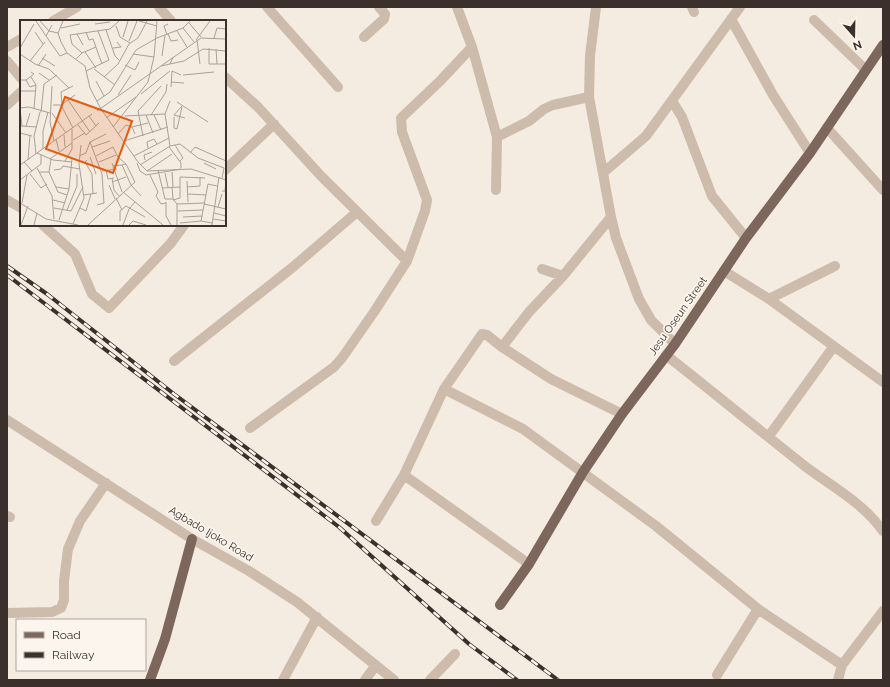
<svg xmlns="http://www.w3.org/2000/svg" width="890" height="687" viewBox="0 0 890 687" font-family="Raleway,sans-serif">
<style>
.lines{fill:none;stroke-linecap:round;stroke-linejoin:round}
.minor{stroke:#cdbbac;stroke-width:10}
.major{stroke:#7d675c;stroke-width:10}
.rail-casing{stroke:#3b302b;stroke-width:4}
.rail{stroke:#fbf5ee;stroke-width:2.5;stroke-dasharray:8;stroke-linecap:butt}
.labels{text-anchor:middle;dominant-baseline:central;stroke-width:3.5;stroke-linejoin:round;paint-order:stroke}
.street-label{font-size:11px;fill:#3b302b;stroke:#fbf5ee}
.inset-road{fill:none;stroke:#aaa098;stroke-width:1}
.view{fill:#e8590c;fill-opacity:0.15;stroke:#e8590c;stroke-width:2}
.inset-edge{fill:none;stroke:#3b302b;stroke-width:2}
</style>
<rect width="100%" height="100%" fill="#f4ebe1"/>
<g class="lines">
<path class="minor" d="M159 7 171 21
M267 7 338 87
M457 7 472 47 497 137 496 190
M596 7 590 56 589 97 611 217 616 238 639 299 651 320 675 344
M692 7 694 12
M731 19 773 95 810 153
M814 20 866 70
M53 21 77 7
M364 37 384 19 385 14 379 7
M7 47 21 39
M7 61 21 78
M225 77 258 107 321 176 407 261
M672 101 682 117 712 196 746 238
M7 105 21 92
M827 128 883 190
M497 137 529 121 544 109 553 105 589 97
M225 170 274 124
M604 172 646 136 740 7
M7 200 21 208
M43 225 75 254 92 294 109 308 171 243 184 225
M542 269 563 276
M724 271 769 299 883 382
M769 299 835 266
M502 347 529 312 563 276 611 217
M666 355C713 392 759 430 806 467 833 487 863 503 883 531
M174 361 293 267 357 212
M444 389 523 429 656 526 758 609 842 665
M7 420 192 539 249 571 297 602 394 680
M250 428 334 367 342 358 374 312 407 261 425 211 427 200 402 132 401 118 441 80 472 47
M769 436 834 346
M404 475 529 564
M7 516 10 517
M376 521 404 475 444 389 482 334 487 335 502 347 551 379 622 414
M7 613 52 612 61 608 64 600V581L68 549 80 521 106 483
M717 675 758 609
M283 680 317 617
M365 680 376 665
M430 680 455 654
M838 680 842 665 883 611"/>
<path class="major" d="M500 605 529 564 583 472 622 414 675 344 746 238 810 153 883 45
M150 680 165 639 192 539"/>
<g class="rail-casing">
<path id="rail" d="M7 266 47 294 174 394 558 680
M7 275 339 527 469 644 517 680"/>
</g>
<use href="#rail" class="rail"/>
</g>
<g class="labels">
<g class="street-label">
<text transform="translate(678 316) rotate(-55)">Jesu Oseun Street</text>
<text transform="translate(211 534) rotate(31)">Agbado Ijoko Road</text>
</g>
</g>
<g transform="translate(20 20)">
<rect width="206" height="206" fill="#f4ebe1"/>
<path class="inset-road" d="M16 1 26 16M20 1 29 11 38 13M43 1 38 13 41 22 47 33 65 46 70 68 81 89 118 142M119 1 137 6M169 3 181 17M75 4 90 2M32 5 26 16 40 36 47 33M96 6 100 17 110 23M41 8 60 4M163 8 174 22M86 10 95 36 99 40M157 11 167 27M15 12 23 24M66 12 69 20 73 19 82 44M57 14 63 25M148 14 151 21 158 20M147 15 144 6 148 4M103 17 108 1M194 18 197 8 206 9M176 20 190 1M177 20 180 44M109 21 117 1M0 28 14 4M93 28 101 27 97 22M189 28V44H206M196 29 197 44M65 32 76 48M62 33 52 24 50 15 90 9 99 1M0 34 15 44 29 49 49 68M113 34 134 37M142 36 145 15M22 38 35 46M56 39 62 33 76 27M10 41 25 22M150 44 164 41 183 29 206 31M105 45 115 50 119 42M18 46 26 34M141 46 181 18 206 19M74 49 95 65M66 51 89 40 78 11M19 53 29 60M163 55 194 52M84 57 98 44 109 24 118 18 127 1M0 60H6L14 54 11 52M6 60 10 67 16 65 11 57M76 61 84 76M151 62 164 63M32 66 30 102 34 121M151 67 152 51 161 55M0 71H15M121 74 150 51M98 75 111 55M48 80 70 112M77 81 90 72 116 30 137 18 163 8 170 1M157 82 188 102M42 84 41 72 53 66M33 85H41L55 75M41 85 53 108M162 86 154 95 165 98M0 88 9 87 30 93M0 88 2 106M14 89 16 65M77 91 141 46 150 44 153 37M21 92 24 64 37 55M32 93 46 113M126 95 133 113M131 95 146 72 147 64M134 95 141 110M69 96 76 106M105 96 145 94M154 97V108L157 109 162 87M86 98 116 77M58 105 66 115 79 103M1 106 17 107M6 106 10 93M93 107 128 62 134 37 137 1M112 107 128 103M0 113 12 116M98 114 106 105 112 107 115 114M44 115 45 127M123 116 118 91 141 66M36 119 39 131M53 120 65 113M104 121 148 107M70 122 82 154 84 183 77 185M155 125 163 138 160 141M150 126 145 94 150 81M72 127 90 121M149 127 161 143V148M128 128 127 122 134 119 137 124M23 129V111L28 92M17 133 33 140 52 142M170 133 175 127 206 141M16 134 14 116 20 92M59 136 66 133 70 122 86 114M76 136 93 127 98 137 106 144M114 136 149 118M70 137 76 154M30 139 52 123M8 140 10 115M67 140 65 142 72 154 73 174M125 140 124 135 132 132M45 141 52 129V109M4 142 12 151M79 142 96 135M118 142 127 151 171 149 206 160M92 143 102 172M117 143 120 151 126 155 161 149M184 143 196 149M0 145 72 94M120 145 150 126 160 124 178 138 204 148 202 158M93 146 102 145 111 165 121 176M17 148 32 176 34 199M34 150 41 149 43 146 60 149M86 150 88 159 94 158M138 150 145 179H153L157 184V205M82 151 97 149M127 151 152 134M19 152H29L31 139M29 152 38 172 47 175M152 152 153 167M145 153 148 167M10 154 21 168 27 164M130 155 138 172 136 176 141 184 146 183M92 158 94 170 99 176M0 160 21 144V135M167 161 168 182M92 162 106 157M89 165 95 179M36 167 49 169M152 167 153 179M167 167 180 166V157M142 168 160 167M202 171H205L206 161M103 172 143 205M168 174 186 175M64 175 77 173M96 178 102 190M33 180 45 183M153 180 160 178V157L185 158M146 182V196L151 205M0 183 26 199 58 205M2 183 7 155M157 184 185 183M184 184 206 189M198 187 202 174M34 188 51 191 63 167M60 188 66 191 71 174M47 190 57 166V154M158 191 183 190M194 193 206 196M163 197 182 196M193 199 206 201M39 200 49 169 52 139M100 201V191L106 186 125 197M181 201 188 164 197 166M160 203 181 201 192 203M53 204 64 178 59 144 61 125M1 205 8 186M14 205 17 193M68 205 115 162 106 144 102 145M103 205 109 189 115 182M109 205 113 201 126 205M192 205 199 157"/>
<path class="view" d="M45 77 112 101 93 153 26 129Z"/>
<rect width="206" height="206" class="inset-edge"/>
</g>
<rect width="890" height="687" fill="none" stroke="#3b302b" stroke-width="16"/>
<rect x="16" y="619" width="130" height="52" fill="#fbf5ee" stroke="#aea6a0"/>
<rect x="24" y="632" width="20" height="6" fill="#7d675c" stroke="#aea6a0"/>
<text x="52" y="639" font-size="12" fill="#3b302b">Road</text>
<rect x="24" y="652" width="20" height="6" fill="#3b302b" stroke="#aea6a0"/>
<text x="52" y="659" font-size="12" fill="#3b302b">Railway</text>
<g transform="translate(854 36) rotate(160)" stroke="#fbf5ee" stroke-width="3" paint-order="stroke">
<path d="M0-3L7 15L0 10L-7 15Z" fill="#3b302b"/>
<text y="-6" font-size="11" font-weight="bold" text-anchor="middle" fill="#3b302b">N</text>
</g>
</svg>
